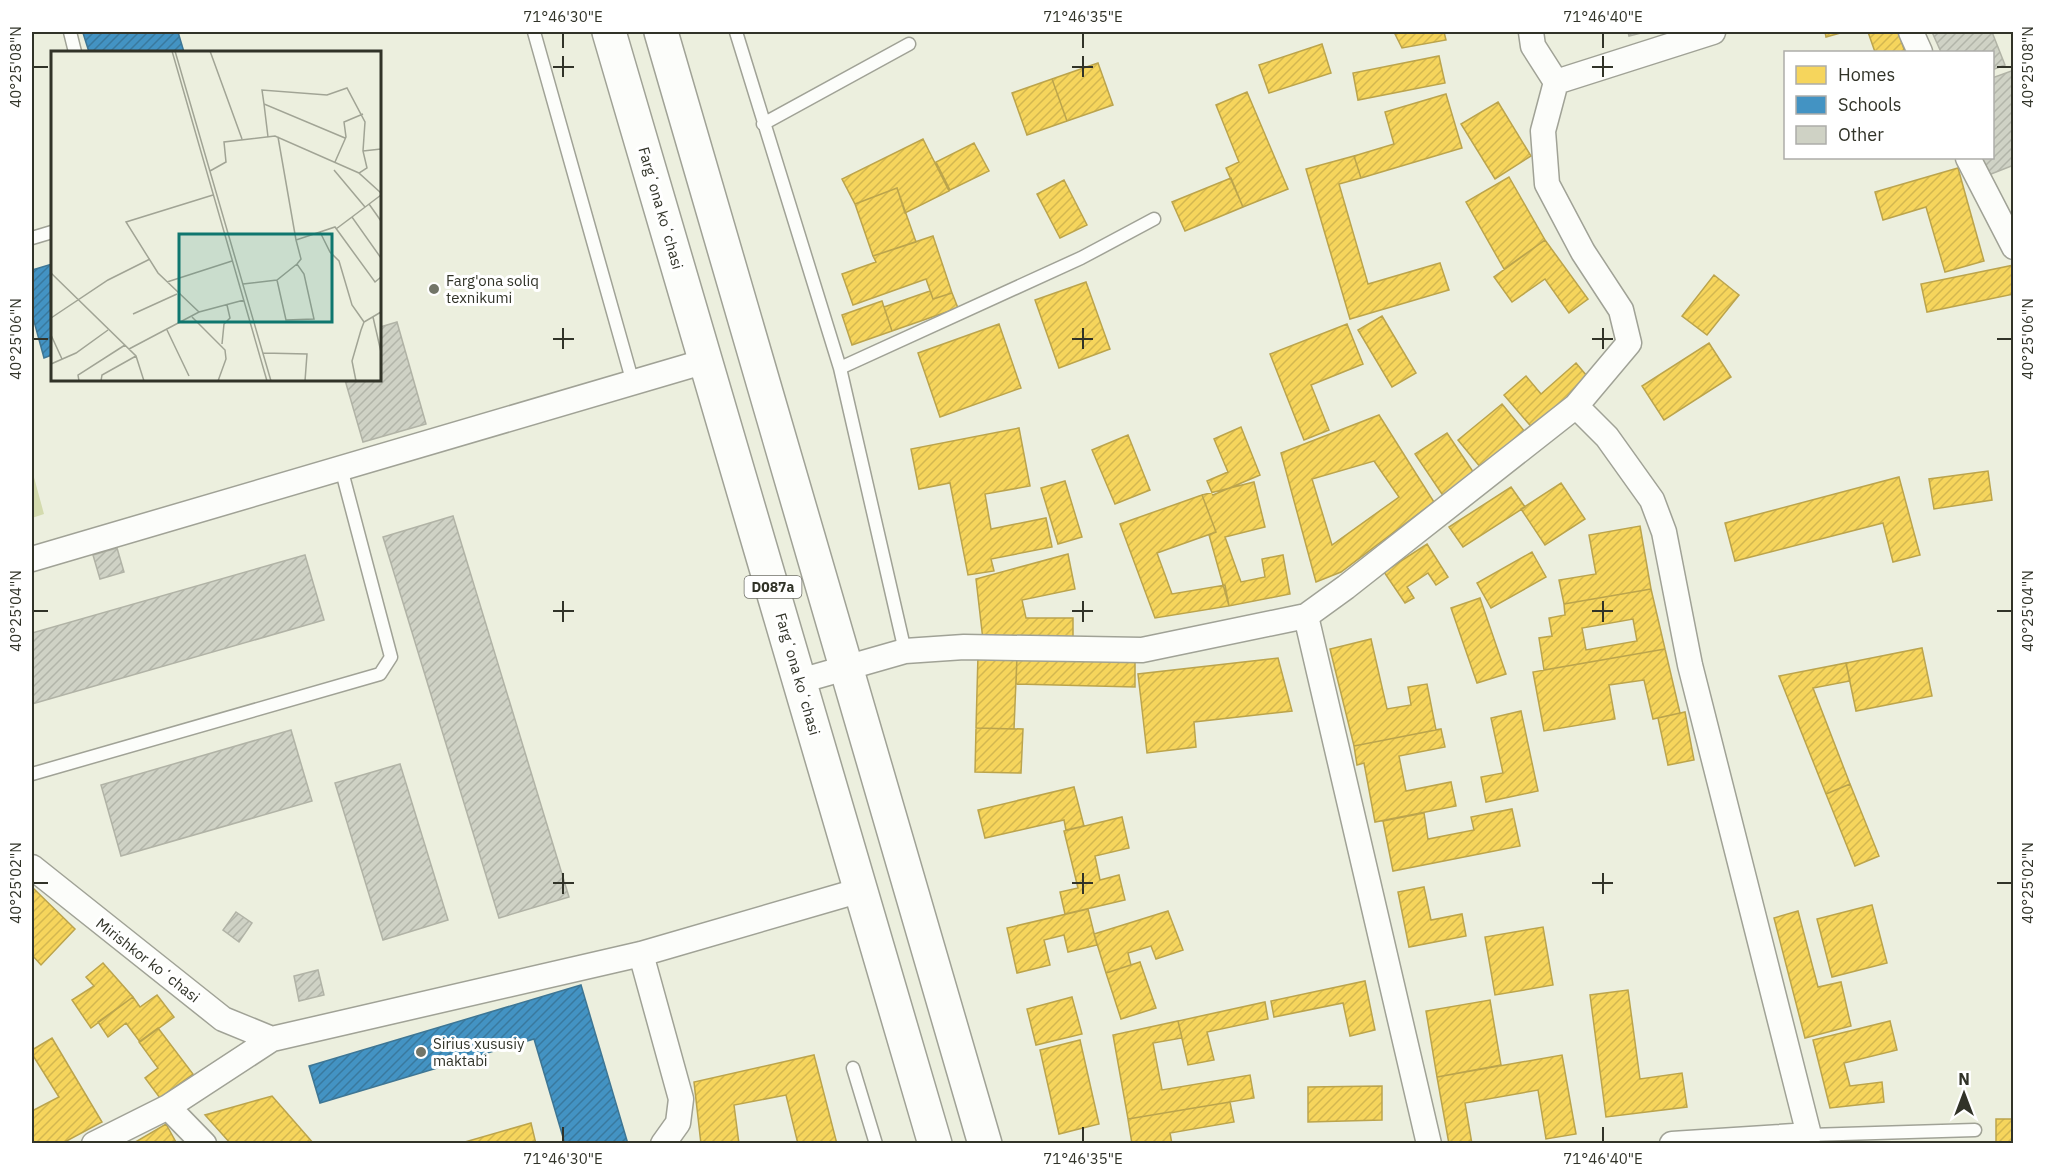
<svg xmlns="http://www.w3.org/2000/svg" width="2045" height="1175" viewBox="0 0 2045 1175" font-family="'IBM Plex Sans',sans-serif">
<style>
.pitch{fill:#d4dbae}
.homes{fill:url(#homes-hatch);stroke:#bba44c;stroke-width:1.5;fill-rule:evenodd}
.schools{fill:url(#schools-hatch);stroke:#3e7694;stroke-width:1.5}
.building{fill:url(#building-hatch);stroke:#b1b3a6;stroke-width:1.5}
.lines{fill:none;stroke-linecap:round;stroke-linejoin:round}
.lane-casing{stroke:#a0a296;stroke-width:15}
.street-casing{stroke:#a0a296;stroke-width:27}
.primary-casing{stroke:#a0a296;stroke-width:36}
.lane{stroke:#fcfdfa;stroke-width:12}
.street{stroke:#fcfdfa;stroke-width:24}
.primary{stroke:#fcfdfa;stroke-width:33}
.ticks{fill:none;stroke:#313328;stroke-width:2}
.poi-dot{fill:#727568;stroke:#fff;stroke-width:2}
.labels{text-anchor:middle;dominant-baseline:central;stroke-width:6;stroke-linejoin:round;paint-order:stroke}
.shield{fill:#fff;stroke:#6f7068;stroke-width:1.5}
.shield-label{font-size:14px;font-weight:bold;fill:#313328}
.street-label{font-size:15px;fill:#313328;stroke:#fff}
.poi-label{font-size:15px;fill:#313328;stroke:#fff;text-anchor:start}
.inset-road{fill:none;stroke:#a1a495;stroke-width:1.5}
.view{fill:#0f766e;fill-opacity:0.15;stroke:#0f766e;stroke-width:3}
.inset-edge{fill:none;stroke:#313328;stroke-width:3}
.neatline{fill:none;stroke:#313328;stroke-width:2}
.ticks-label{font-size:15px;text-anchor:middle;fill:#313328}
</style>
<defs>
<pattern id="homes-hatch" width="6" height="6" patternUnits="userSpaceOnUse" patternTransform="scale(1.5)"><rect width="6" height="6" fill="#f6d55c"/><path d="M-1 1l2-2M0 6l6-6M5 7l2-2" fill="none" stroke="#d3b750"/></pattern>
<pattern id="schools-hatch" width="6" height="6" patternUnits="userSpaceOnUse" patternTransform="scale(1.5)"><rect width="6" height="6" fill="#4393c3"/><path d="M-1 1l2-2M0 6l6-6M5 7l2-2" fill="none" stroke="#39799e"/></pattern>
<pattern id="building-hatch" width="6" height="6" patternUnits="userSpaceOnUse" patternTransform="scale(1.5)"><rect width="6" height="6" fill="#cfd2c5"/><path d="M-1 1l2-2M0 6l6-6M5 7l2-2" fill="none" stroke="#b2b5a9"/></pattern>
</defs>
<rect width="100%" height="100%" fill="#ecefde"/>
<path class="pitch" d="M32 470 44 514 32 518Z"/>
<path class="homes" d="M1394 32H1444L1446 40 1402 48Z
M1825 32H1844L1826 37Z
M1868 32H1898L1905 52H1875Z
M1322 44 1331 73 1269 93 1259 65Z
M1439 56 1445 83 1358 100 1353 73Z
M1098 63 1113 105 1067 121 1052 79Z
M1052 79 1067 121 1027 135 1012 93Z
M1247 92 1288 189 1243 207 1226 168 1239 162 1216 105Z
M1446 94 1462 148 1361 178 1354 156 1394 144 1385 112Z
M1498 102 1531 156 1495 179 1461 124Z
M923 139 949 191 905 213 897 188 855 204 842 179Z
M974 143 989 171 950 190 936 162Z
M1354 156 1361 178 1339 184 1368 284 1440 263 1449 290 1350 319 1306 169Z
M1958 168 1984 261 1945 272 1926 207 1883 220 1875 192Z
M1509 177 1545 240 1504 269 1466 202Z
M1231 178 1243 207 1185 231 1172 202Z
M1064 180 1087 225 1060 238 1037 194Z
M897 188 916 242 873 256 855 204Z
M933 236 952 293 933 299 926 279 853 305 842 274 876 262 873 256Z
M1545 240 1588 299 1569 313 1545 279 1512 302 1494 277Z
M2014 265V294L1927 312 1921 284Z
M1714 275 1739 295 1707 335 1682 316Z
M1086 282 1110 349 1059 368 1035 300Z
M930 291 933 299 952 293 958 308 892 331 884 307Z
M882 301 892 331 852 345 842 315Z
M1382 316 1416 373 1392 387 1358 330Z
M999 324 1021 388 940 417 918 353Z
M1347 324 1363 364 1311 385 1329 430 1304 440 1270 354Z
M1709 343 1731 377 1664 420 1642 386Z
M1576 363 1592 382 1535 431 1504 395 1526 376 1541 394Z
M1502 404 1530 438 1486 474 1458 440Z
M1379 415 1434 502 1341 572 1316 582 1281 453ZM1374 461 1399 497 1332 545 1312 479Z
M1241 427 1260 475 1213 495 1207 481 1228 472 1214 439Z
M1019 428 1030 486 985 494 991 529 1046 518 1052 547 991 559 994 571 968 575 950 483 919 489 911 449Z
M1447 433 1478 479 1446 500 1415 454Z
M1128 435 1150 490 1115 504 1092 450Z
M1988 471 1992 500 1934 509 1929 479Z
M1899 477 1920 555 1893 562 1883 523 1735 561 1725 523Z
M1065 481 1082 537 1058 544 1041 488Z
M1254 482 1265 527 1225 537 1241 582 1265 577 1262 559 1283 555 1290 594 1229 606 1209 535 1216 532 1202 495Z
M1561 483 1585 519 1545 545 1521 509Z
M1511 487 1525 507 1463 547 1449 527Z
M1202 495 1216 532 1157 553 1172 594 1225 585 1229 606 1155 618 1120 524Z
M1640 526 1651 589 1564 604 1559 580 1596 574 1589 535Z
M1427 544 1448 577 1436 585 1428 573 1407 587 1414 598 1405 603 1384 572Z
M1532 552 1546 577 1491 608 1477 583Z
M1068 554 1075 589 1022 600 1026 618H1073V640H983L976 579Z
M1651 589 1665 649 1544 670 1539 638 1552 636 1549 618 1565 615 1564 604ZM1633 619 1637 641 1586 650 1582 628Z
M1480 598 1506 674 1477 683 1451 608Z
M1371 639 1387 709 1411 705 1408 687 1427 684 1436 730 1354 746 1330 649Z
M1922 648 1932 696 1856 711 1846 663Z
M1665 649 1680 713 1653 719 1644 680 1609 685 1615 719 1544 731 1533 672Z
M978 655 1017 656 1014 729 976 728Z
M1017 656 1135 659V687L1016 684Z
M1278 658 1292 711 1194 722 1196 747 1147 753 1138 674Z
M1846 663 1850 681 1813 688 1850 784 1826 794 1779 676Z
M1521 711 1538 791 1486 802 1481 777 1503 773 1491 718Z
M1685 712 1694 760 1668 765 1658 718Z
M976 728 1023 729 1021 773 975 772Z
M1441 729 1445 747 1399 756 1406 791 1451 782 1456 806 1375 822 1364 763 1357 765 1354 746Z
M1850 784 1879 856 1855 866 1826 794Z
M1074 787 1084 826 1066 830 1064 820 985 838 978 810Z
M1512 809 1520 846 1393 871 1383 821 1424 813 1428 839 1474 830 1471 817Z
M1122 817 1129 848 1095 856 1100 880 1119 875 1125 900 1065 914 1060 892 1078 888 1064 831Z
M32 887 75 929 41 965 32 955Z
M1424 887 1431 920 1462 914 1466 936 1409 947 1398 892Z
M1872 905 1887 963 1832 977 1817 919Z
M1088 909 1097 945 1068 952 1064 935 1044 940 1050 965 1017 973 1007 928Z
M1168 911 1183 950 1156 959 1151 946 1128 953 1131 965 1106 973 1094 934Z
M1798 911 1818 987 1841 982 1851 1026 1805 1038 1774 918Z
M1543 927 1553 985 1495 995 1485 937Z
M1140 962 1156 1008 1121 1019 1106 973Z
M103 963 133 997 91 1028 72 1000 94 986 86 977Z
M1365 981 1375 1030 1350 1036 1343 1003 1274 1017 1271 1001Z
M1628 990 1640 1079 1682 1073 1687 1107 1606 1117 1590 995Z
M157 995 174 1017 140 1042 126 1023 108 1037 98 1022 133 997 140 1007Z
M1072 997 1082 1034 1036 1045 1027 1009Z
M1490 1000 1501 1065 1437 1077 1426 1011Z
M1265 1002 1268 1019 1207 1032 1214 1060 1188 1065 1178 1021Z
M1178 1021 1182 1038 1153 1043 1162 1090 1250 1075 1254 1098 1128 1119 1113 1035Z
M1890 1021 1897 1050 1844 1063 1850 1086 1882 1082 1884 1102 1830 1108 1813 1040Z
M158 1028 193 1074 160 1098 145 1078 158 1068 139 1042Z
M52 1038 102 1122 61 1144H32V1111L59 1097 32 1054V1050Z
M1080 1040 1099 1124 1059 1134 1040 1050Z
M814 1055 837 1144H798L786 1095 734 1105 739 1144H701L694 1082Z
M1562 1055 1576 1134 1546 1139 1538 1090 1465 1103 1472 1144H1449L1437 1077Z
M1382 1086V1120L1308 1122V1087Z
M272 1096 314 1144H231L205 1115Z
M1230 1102 1234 1122 1170 1133 1172 1144H1132L1128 1119Z
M1996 1119H2014V1144H1996Z
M531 1123 536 1144H458Z
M166 1124 177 1144H132Z"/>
<path class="schools" d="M178 32 184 52H89L83 33Z
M52 264V355L44 358 32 314V270Z
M581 985 628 1144H565L534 1039 320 1103 309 1066Z"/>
<path class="building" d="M1628 32H1645L1629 36Z
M1932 32H1992L2005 65 1992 70V52H1941Z
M2014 70V165L1986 176 1978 158H1992V78Z
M397 322 426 424 363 442 345 380H380V327Z
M453 516 569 897 499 918 383 537Z
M117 548 124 572 100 579 93 555Z
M305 555 324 620 32 704V633Z
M291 730 312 801 121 856 101 785Z
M400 764 448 920 383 940 335 783Z
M236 912 252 923 239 942 223 930Z
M318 970 324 995 299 1001 294 976Z"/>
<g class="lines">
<g class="lane-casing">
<path id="lane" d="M70 32 75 52
M534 32 633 383
M736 32 840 368
M763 124 909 44
M32 238 52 232
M905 651 840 368 1081 258 1154 219
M32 774 380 674 391 657 341 468
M853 1068 876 1144
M1809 1135 1975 1130"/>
</g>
<g class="street-casing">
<path id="street" d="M1531 32 1533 46 1556 82
M1911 32 1920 52
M1968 158 2014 247
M1576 406 1629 343 1621 310 1583 252 1547 184 1543 131 1556 82 1713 32
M32 559 706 361
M1306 616 1429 1144
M800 681 905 651 964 647 1142 650 1306 616 1346 587 1576 406 1607 437 1652 500 1664 532 1690 665 1809 1135 1672 1144
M32 867 223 1019 272 1039
M641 954 681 1099 678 1123 663 1144
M168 1107 204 1144
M94 1144 168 1107 272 1039 641 954 861 890"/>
</g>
<g class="primary-casing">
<path id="primary" d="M609 32 935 1144
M661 32 985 1144"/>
</g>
<use href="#lane" class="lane"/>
<use href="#street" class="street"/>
<use href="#primary" class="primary"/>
</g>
<path class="ticks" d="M563 33V48M1083 33V48M1603 33V48M563 56V77M1083 56V77M1603 56V77M33 67H48M553 67H574M1072 67H1093M1592 67H1613M1997 67H2012M563 328V349M1083 328V349M1603 328V349M33 339H48M553 339H574M1072 339H1093M1592 339H1613M1997 339H2012M563 601V622M1083 601V622M1603 601V622M33 611H48M553 611H574M1072 611H1093M1592 611H1613M1997 611H2012M563 873V894M1083 873V894M1603 873V894M33 883H48M553 883H574M1072 883H1093M1592 883H1613M1997 883H2012M563 1127V1142M1083 1127V1142M1603 1127V1142"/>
<g class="poi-dot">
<circle cx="434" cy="289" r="6"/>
<circle cx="421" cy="1052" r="6"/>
</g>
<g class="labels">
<rect class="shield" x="744.5" y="576" width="57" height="22" rx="4.5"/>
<g class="shield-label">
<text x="773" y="587">D087a</text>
</g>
<g class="street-label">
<text transform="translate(661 208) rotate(74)">Fargʻona koʻchasi</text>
<text transform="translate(798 674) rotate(74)">Fargʻona koʻchasi</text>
<text transform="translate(148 960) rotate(38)">Mirishkor koʻchasi</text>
</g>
<g class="poi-label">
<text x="446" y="280">Farg'ona soliq<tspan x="446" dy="17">texnikumi</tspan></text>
<text x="433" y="1043">Sirius xususiy<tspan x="433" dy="17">maktabi</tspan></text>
</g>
</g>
<g transform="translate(51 51)">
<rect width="330" height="330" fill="#ecefde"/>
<path class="inset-road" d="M121 0 216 330M124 0 220 330M159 0 191 88M213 53 217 86M227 86 245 189M294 87 213 53 211 39 276 44 296 37 314 71 312 100 316 117 308 122 330 142M312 100 330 98M284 111 295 86 293 71 312 63M283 119 314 156M159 120 175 111 173 91 224 85 308 122M318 153 330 170M301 166 330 144M285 178 301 166 330 207M269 181 279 201 288 210 301 254 313 271M246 213 250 208 245 189 284 176 324 231 330 226M0 222 85 305 93 330M116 231 181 210M192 233 226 229 246 213 253 223 263 268 235 269 226 229M148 261 107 222 75 171 162 144M82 263 126 243M141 266 174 299 175 308 167 330M322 266 330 301M0 267 57 229 99 208M116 279 138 325M0 284 11 308M171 293 173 273 179 267 176 254M78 298 148 261 193 249M212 302 256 303 254 330M0 313 25 302 57 279M28 330 27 324 74 294M50 330 51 324 85 305M305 330 301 310 310 279 313 271 330 261"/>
<path class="view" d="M128 183H281V271H128Z"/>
<rect width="330" height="330" class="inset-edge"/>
</g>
<rect width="2045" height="1175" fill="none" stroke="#ffffff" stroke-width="66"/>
<rect x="1784" y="51" width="210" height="108" fill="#ffffff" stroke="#adada9" stroke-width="1.5"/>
<rect x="1796" y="66" width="30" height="18" fill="#f6d55c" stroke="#adada9" stroke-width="1.5"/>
<text x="1838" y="81" font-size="18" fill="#313328">Homes</text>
<rect x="1796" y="96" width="30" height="18" fill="#4393c3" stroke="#adada9" stroke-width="1.5"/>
<text x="1838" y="111" font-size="18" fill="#313328">Schools</text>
<rect x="1796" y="126" width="30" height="18" fill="#cfd2c5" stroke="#adada9" stroke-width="1.5"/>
<text x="1838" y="141" font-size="18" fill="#313328">Other</text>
<g transform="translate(1964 1094)" stroke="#ffffff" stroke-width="4.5" paint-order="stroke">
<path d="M0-4.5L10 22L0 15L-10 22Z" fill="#313328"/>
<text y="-9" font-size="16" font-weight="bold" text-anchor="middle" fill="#313328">N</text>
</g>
<rect x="33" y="33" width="1979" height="1109" class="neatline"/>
<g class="ticks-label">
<text x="563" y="22">71°46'30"E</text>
<text x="1083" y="22">71°46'35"E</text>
<text x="1603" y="22">71°46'40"E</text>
<text transform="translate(16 67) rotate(-90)" y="5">40°25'08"N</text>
<text transform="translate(2028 67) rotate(-90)" y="5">40°25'08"N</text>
<text transform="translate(16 339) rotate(-90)" y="5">40°25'06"N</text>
<text transform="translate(2028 339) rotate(-90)" y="5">40°25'06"N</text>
<text transform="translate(16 611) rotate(-90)" y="5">40°25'04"N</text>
<text transform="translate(2028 611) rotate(-90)" y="5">40°25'04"N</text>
<text transform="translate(16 883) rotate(-90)" y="5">40°25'02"N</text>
<text transform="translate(2028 883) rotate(-90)" y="5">40°25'02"N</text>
<text x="563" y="1164">71°46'30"E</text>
<text x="1083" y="1164">71°46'35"E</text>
<text x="1603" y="1164">71°46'40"E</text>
</g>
</svg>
